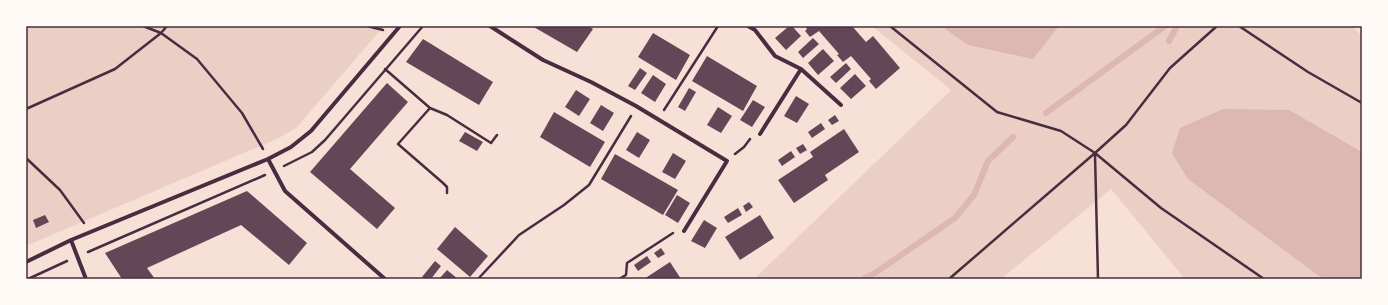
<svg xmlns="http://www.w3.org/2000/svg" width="1388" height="305" viewBox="0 0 1388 305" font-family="Karla,sans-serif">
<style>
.green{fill:#ebcfc5}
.water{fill:#dcb8b0}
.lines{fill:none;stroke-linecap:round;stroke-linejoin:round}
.stream{stroke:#dcb8b0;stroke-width:6}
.building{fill:#644757}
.path{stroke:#4a2c40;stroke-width:2.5}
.minor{stroke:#4a2c40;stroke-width:4}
.neatline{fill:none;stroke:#4a2c40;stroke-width:1.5}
</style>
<rect width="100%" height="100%" fill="#f7e1d7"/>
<path class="green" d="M26 26H384L296 128 279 138 26 246Z
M872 26H1352L1362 36V279H1185L1111 189 1001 279H754L951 90Z"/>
<path class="water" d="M941 26H1059L1033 59 968 45Z
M1223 109 1289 110 1362 152V279H1323L1188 179 1172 153 1180 128Z"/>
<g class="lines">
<path class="stream" d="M1169 41 1177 26
M1046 113 1165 26
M863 279 875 273 955 218 974 195 988 161 1013 137"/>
</g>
<path class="building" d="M532 26H588L593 29 577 52Z
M789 26H792L801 36 786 50 775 38Z
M805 26H852L866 42 873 36 900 68 876 89 869 81 871 79 851 56 843 62 837 55 839 54 819 31 810 37 805 31 807 29Z
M653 33 690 55 676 80 638 57Z
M813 38 819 44 803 58 798 52Z
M423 39 493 82 479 105 406 62Z
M823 49 834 61 818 75 808 63Z
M707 56 757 86 743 111 692 81Z
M846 63 851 69 836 83 830 77Z
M640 68 647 73 635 90 628 86Z
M855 74 866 86 851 99 840 88Z
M653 75 666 84 655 102 641 93Z
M387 83 408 102 350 169 395 208 377 229 310 172Z
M689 88 696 92 685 111 678 107Z
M576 90 590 99 579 116 565 107Z
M796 96 809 104 797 123 784 116Z
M753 100 765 107 752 127 740 120Z
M601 105 614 113 603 131 590 123Z
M718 107 732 116 721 133 707 125Z
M554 112 605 142 590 167 540 137Z
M835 115 839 121 832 125 828 120Z
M821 123 825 129 812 138 808 132Z
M844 129 859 152 825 175 828 180 794 203 778 180 813 157 810 152Z
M465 132 483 142 477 151 459 141Z
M637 132 650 140 639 158 626 150Z
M803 144 807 150 800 154 796 148Z
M791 151 795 157 782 166 778 160Z
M673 153 686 161 675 179 662 172Z
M615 154 678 190 663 215 601 179Z
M247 191 307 243 289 265 241 225 147 268 155 279H122L105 253Z
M677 195 690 203 678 223 665 215Z
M749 202 753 207 746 212 743 206Z
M738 208 742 215 728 223 724 217Z
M45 215 49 222 36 228 33 220Z
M760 215 774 238 740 260 725 237Z
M704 220 717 228 705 248 691 241Z
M455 227 488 256 470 277 437 249Z
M661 248 665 254 658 258 654 253Z
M647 256 651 262 638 271 634 265Z
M435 261 441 266 431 279H425L422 277Z
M670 262 681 279H644Z
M447 270 458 279H439Z"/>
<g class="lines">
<path class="path" d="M143 26 161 33 197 59 242 113 263 149
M367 26 383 30
M890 26 997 112 1061 131 1095 153 1161 208 1264 279
M1239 26 1308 72 1362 103
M385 69 430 108 447 115 491 143 497 135
M430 108 398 144 443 183 447 187V193
M26 109 115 69 161 33 167 26
M664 110 718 26
M735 154 744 147 750 139
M1095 154 1098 279
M26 158 60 190 84 223
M284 166 312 152 325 140 423 26
M88 252 265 175
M28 279 67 261
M478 279 519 235 564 205 589 185 631 116
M619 279 626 275 627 263 673 233
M949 279 1095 153 1126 125 1170 68 1217 26"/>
<path class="minor" d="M490 26 543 60 591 82 636 106 727 161 684 231
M748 26 755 30 775 56 801 69 841 105
M760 134 801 69
M268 159 285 191 385 279
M71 240 86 279
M26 262 71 240 268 159 291 147 311 131 400 26"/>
</g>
<rect width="1388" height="305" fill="none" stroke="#fffaf5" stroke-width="54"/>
<rect x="27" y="27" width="1334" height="251" class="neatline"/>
</svg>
